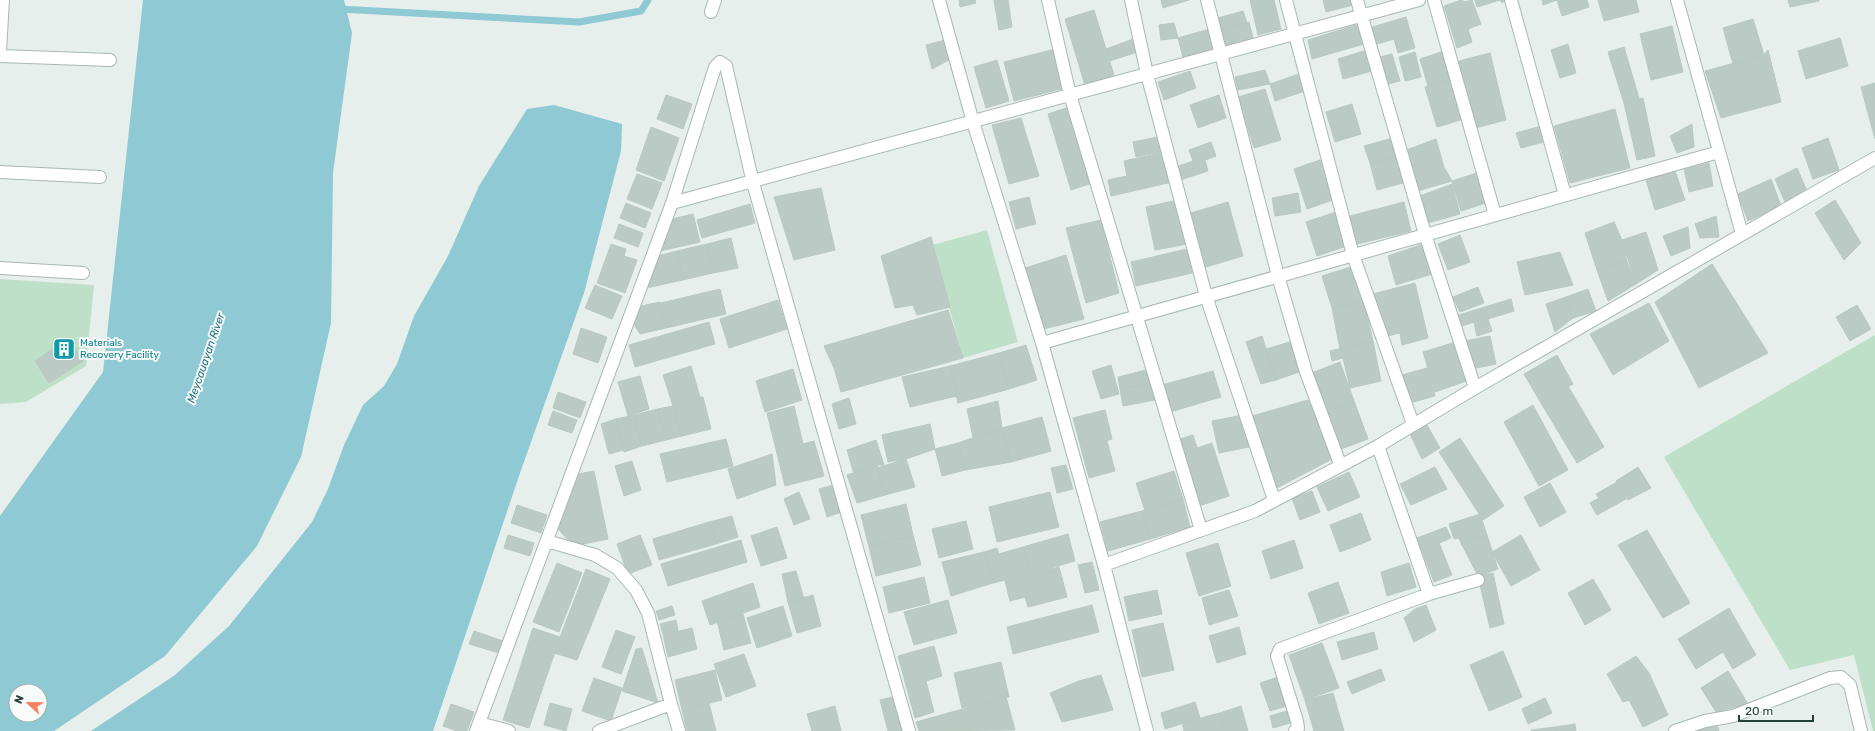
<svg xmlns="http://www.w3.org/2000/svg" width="1875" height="731" viewBox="0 0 1875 731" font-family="Rubik,sans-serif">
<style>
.green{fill:#bfe0c8}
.water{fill:#8ec9d4;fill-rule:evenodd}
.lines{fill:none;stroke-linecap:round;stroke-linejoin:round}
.stream{stroke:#8ec9d4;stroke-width:7}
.building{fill:#bbcac4;stroke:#b8c9c2}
.street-casing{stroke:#a8b8b2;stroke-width:14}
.street{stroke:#fff;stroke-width:12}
.labels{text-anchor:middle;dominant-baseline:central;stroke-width:4;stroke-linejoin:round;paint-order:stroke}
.culture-label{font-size:10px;fill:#0d838f;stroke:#f7fbf9;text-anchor:start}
.water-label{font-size:11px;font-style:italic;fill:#1c6f80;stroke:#f7fbf9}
</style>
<rect width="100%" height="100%" fill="#e6efeb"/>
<path class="green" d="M987 230 1018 342 963 358 932 245Z
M0 279 94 285 86 366 26 402 0 404Z
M1875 335V731H1873L1854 655 1790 670 1664 457Z"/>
<path class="water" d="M143 0H344L352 33 333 173 331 323 301 457 257 546 165 656 54 731H0V516L103 372ZM16 691H40V715H16Z
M554 105 622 124 621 151 584 293 520 473 433 731H91L175 675 229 626 312 522 328 489 344 445 363 405 384 386 397 364 414 316 448 256 479 186 527 109Z"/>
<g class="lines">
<path class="stream" d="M339 9 579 22 641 11 648 0"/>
</g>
<path class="building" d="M959 0H975L976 3 960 7Z
M994 0H1008L1012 27 999 30Z
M1161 0H1189L1163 8Z
M1250 0H1274L1281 29 1258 35Z
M1323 0H1352L1353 5 1326 12Z
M1461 0 1465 2 1472 0 1481 24 1468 29 1472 42 1457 48 1444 6Z
M1475 0H1506L1502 3 1500 0 1477 7Z
M1542 0H1587L1589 7 1562 16 1557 0 1543 5Z
M1598 0H1636L1639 12 1604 21Z
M1788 0H1819V1L1790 7Z
M1094 10 1114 75 1085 85 1065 19Z
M1243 11 1247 23 1221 30 1218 18Z
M1406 17 1415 48 1398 53 1394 39 1374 45 1369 28Z
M1753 19 1764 55 1733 64 1723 28Z
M1249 22 1253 38 1225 46 1221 30Z
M1174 23 1178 38 1161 40 1159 25Z
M1359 24 1364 44 1312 59 1308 40Z
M1672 26 1683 72 1651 80 1640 34Z
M1210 29 1215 49 1183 57 1178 38Z
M1136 38 1140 51 1110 61 1106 49Z
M1840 38 1848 66 1806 79 1798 51Z
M945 40 949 60 932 69 926 45Z
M1568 44 1576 73 1560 78 1551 50Z
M1624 47 1639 98 1624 103 1608 52Z
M1055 49 1065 88 1014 101 1004 62Z
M1367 50 1372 71 1343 79 1338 59Z
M1447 50 1455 78 1428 86 1420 59Z
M1768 50 1781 102 1721 118 1705 71 1764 55Z
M1415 52 1421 77 1405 81 1399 57Z
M1490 53 1506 120 1475 128 1459 61Z
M1392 54 1400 81 1384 85 1376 58Z
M997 60 1009 101 986 108 974 67Z
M1265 70 1270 84 1238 90 1235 77Z
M1190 71 1196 88 1164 100 1158 82Z
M1299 74 1305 91 1275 101 1270 84Z
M1455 78 1467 118 1437 127 1425 87Z
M1875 83V139L1861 87Z
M1265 89 1281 140 1254 148 1238 97Z
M666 95 692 104 683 129 657 119Z
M1219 95 1226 118 1198 128 1190 105Z
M1643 98 1655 156 1637 160 1624 103Z
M1352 104 1361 134 1335 142 1326 112Z
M1072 106 1095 182 1071 190 1048 114Z
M1615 109 1630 168 1570 183 1554 126Z
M1021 118 1039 176 1009 184 992 125Z
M1692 124 1694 147 1677 153 1670 136Z
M1545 125 1548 141 1521 148 1516 133Z
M651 127 679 138 664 181 636 170Z
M1163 136 1166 151 1136 157 1133 142Z
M1393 138 1397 156 1370 163 1364 146Z
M1828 138 1839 170 1813 179 1802 148Z
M1436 139 1444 167 1452 181 1414 192 1404 151Z
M1211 142 1216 156 1205 160 1208 171 1180 180 1176 167 1193 161 1189 150Z
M1166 152 1172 182 1111 196 1108 180 1127 176 1124 161Z
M1397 156 1403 183 1377 190 1370 163Z
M1320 160 1333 200 1307 209 1294 169Z
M1709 163 1713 186 1689 192 1684 169Z
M1797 168 1807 191 1785 202 1775 179Z
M1675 171 1685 200 1655 210 1646 180Z
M1480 172 1489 202 1461 211 1452 181Z
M637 174 662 183 652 209 627 199Z
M1771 179 1781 206 1748 221 1738 194Z
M1452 184 1460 214 1428 223 1420 196Z
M821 188 835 250 794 260 774 197Z
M1298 193 1301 212 1275 216 1272 198Z
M1029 197 1036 224 1016 229 1009 202Z
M1178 200 1187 244 1155 250 1146 207Z
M1835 200 1861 243 1844 260 1815 213Z
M1228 202 1243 256 1206 267 1191 213Z
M1404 202 1411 231 1357 244 1350 216Z
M626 203 651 213 645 228 620 218Z
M750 204 755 223 702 238 697 220Z
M1339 211 1350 245 1317 256 1306 222Z
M693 214 700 242 660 251 672 219Z
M1716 216 1719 237 1700 238 1695 224Z
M1101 220 1119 293 1086 303 1066 228Z
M1614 222 1622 240 1627 261 1597 270 1585 233Z
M619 224 643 233 638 247 614 238Z
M1688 227 1690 248 1671 256 1663 236Z
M1646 232 1658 270 1636 284 1622 240Z
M1460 235 1470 262 1448 270 1438 244Z
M931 237 950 307 917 315 913 305 895 308 881 256Z
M731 238 738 268 713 273 707 244Z
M611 244 626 249 624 256 637 260 625 293 597 283Z
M707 244 713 273 683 280 677 251Z
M1423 244 1432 274 1396 285 1388 256Z
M1187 249 1192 273 1136 286 1131 262Z
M677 251 683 280 646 288 658 256Z
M1560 252 1573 285 1525 295 1517 262Z
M1066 255 1084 319 1039 330 1022 269Z
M1627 261 1636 284 1608 301 1597 270Z
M1712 264 1768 353 1699 388 1655 302Z
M1357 265 1364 301 1332 308 1322 276Z
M1415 283 1428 338 1402 345 1400 333 1383 337 1373 294Z
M595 285 622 296 612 319 585 308Z
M1478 287 1484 303 1460 312 1453 297Z
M720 289 726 314 666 328 661 303Z
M1588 289 1596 311 1573 318 1566 297Z
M1566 297 1573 318 1555 332 1546 304Z
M1511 299 1514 311 1488 319 1492 331 1477 336 1474 322 1462 326 1459 315Z
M778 300 787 329 729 348 720 319Z
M1364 301 1373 341 1340 349 1332 308Z
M660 302 666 328 640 334 635 326 633 316 641 306Z
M1649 303 1669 341 1613 375 1590 334Z
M1857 305 1871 329 1850 341 1836 317Z
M948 310 963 358 841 392 834 368 824 346Z
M709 322 715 344 635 367 629 345Z
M581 328 607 337 598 363 573 354Z
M1262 336 1276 380 1261 384 1246 342Z
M1490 336 1496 364 1471 369 1465 341Z
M69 338 83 361 49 383 35 361Z
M1293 341 1302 371 1276 380 1266 349Z
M1373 341 1381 381 1350 388 1343 358 1332 361 1330 351Z
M1456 342 1469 380 1435 392 1423 352Z
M1026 345 1037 380 1009 389 999 353Z
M999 353 1009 389 958 403 950 366Z
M1557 355 1573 384 1541 403 1524 374Z
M1340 362 1354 401 1323 412 1309 374Z
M1111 365 1119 394 1101 399 1092 371Z
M691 366 700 397 673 406 663 375Z
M950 366 957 396 910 407 902 377Z
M1427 368 1435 396 1410 403 1402 375Z
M793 369 802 400 765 412 756 381Z
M1150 369 1152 383 1120 389 1118 377Z
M1213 371 1221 397 1170 412 1162 385Z
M640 376 649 409 628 416 618 382Z
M1152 383 1155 400 1123 406 1120 389Z
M1568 386 1604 447 1577 463 1541 403Z
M558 392 586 402 580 418 553 408Z
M700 397H703L711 429 682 436 673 406Z
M849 398 856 424 839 429 832 404Z
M1308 400 1334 458 1275 489 1252 416Z
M998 401 1002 428 973 437 967 409Z
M1354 401 1368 439 1338 450 1323 412Z
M1533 405 1568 470 1539 486 1504 422Z
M673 406 682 436 666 440 658 409Z
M794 406 803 444 814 441 824 476 785 486 767 413Z
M658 409 666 440 642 446 634 415Z
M1105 410 1112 439 1081 448 1073 418Z
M553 411 577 420 572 433 548 425Z
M634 415 642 446 624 452 616 419Z
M1243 415 1249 447 1219 453 1212 421Z
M1042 417 1051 451 1011 462 1002 428Z
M616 419 624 450 609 454 601 424Z
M930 424 935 449 906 459 888 462 882 435Z
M1427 425 1440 448 1422 459 1410 434Z
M1002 428 1011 462 965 470 958 443Z
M1193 435 1197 448 1212 443 1229 496 1199 506 1177 440Z
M1460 438 1504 506 1483 520 1439 452Z
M726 439 733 466 667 482 660 454Z
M876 440 884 465H877L854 474 847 450Z
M1107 441 1115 471 1089 478 1081 448Z
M958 443 965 470 942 476 935 449Z
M772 454 776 485 737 499 728 469Z
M906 459 915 487 885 495 877 468Z
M632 461 641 490 624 496 615 466Z
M877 465 885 495 857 503 847 475Z
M1066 465 1073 489 1057 493 1051 468Z
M1435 467 1447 489 1411 505 1400 484Z
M1638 467 1651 488 1628 500 1616 481Z
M594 471 608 539 578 545 572 544 558 529 578 474Z
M1174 471 1183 499 1145 511 1136 483Z
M1349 472 1360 497 1328 511 1317 487Z
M1617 482 1626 499 1597 515 1590 503 1599 498 1596 494Z
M1550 483 1566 512 1540 527 1524 497Z
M834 485 842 512 827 517 819 489Z
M1312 491 1320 512 1300 520 1292 498Z
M799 492 810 519 794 525 784 499Z
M1050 492 1059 527 997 542 989 507Z
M1183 499 1190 527 1150 539 1142 511Z
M906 504 913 535 869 547 861 515Z
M517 505 547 515 541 533 511 523Z
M1142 511 1150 539 1108 551 1100 522Z
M1361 513 1371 540 1340 552 1330 525Z
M1480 514 1487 535 1461 543 1459 538 1454 539 1449 524Z
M732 516 738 537 716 544 709 522Z
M966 521 973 549 939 558 932 529Z
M709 522 716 544 659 560 653 539Z
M777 527 787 558 761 566 751 536Z
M1446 527 1451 538 1439 543 1452 575 1434 582 1417 538Z
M1647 530 1690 603 1663 618 1618 545Z
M1068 534 1075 561 1030 574 1023 547Z
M508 535 534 543 530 556 504 548Z
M640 535 652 565 628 574 617 544Z
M913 535 921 565 876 576 869 547Z
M1487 535 1498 569 1478 576 1461 543Z
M1521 535 1540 570 1511 586 1492 552Z
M741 540 747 562 668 586 661 564Z
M1294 540 1303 568 1271 579 1262 551Z
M1218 543 1231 586 1199 596 1186 553Z
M1023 547 1030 574 993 583 984 552 997 548 999 554Z
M984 552 993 583 951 596 942 562Z
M1092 562 1099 590 1085 593 1078 565Z
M557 563 582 573 559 632 533 622Z
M1409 563 1416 587 1387 596 1381 572Z
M1059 567 1067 597 1028 607 1025 597 1010 601 1005 581Z
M586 569 610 579 577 660 554 653Z
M796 571 804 599 788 602 782 574Z
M1493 573 1504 624 1490 628 1478 576Z
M924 577 930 603 889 613 883 587Z
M1593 579 1611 610 1585 625 1568 593Z
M1338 582 1349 613 1319 624 1308 593Z
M753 583 760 607 710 625 702 601Z
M1157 590 1162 614 1129 621 1124 597Z
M1229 590 1238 616 1209 625 1202 598Z
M813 595 821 626 797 633 788 602Z
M948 600 957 633 914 645 904 612Z
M1092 605 1099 632 1013 654 1007 627Z
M1426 605 1436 630 1414 642 1404 618 1415 609Z
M672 606 675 615 659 620 656 611Z
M783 606 792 636 757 648 747 618Z
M1729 608 1756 655 1733 669 1723 652 1696 669 1678 639Z
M743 614 751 643 724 650 717 621Z
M676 620 678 631 663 634 660 624Z
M1163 623 1174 670 1142 677 1132 630Z
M1239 627 1246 654 1217 663 1209 636Z
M533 628 560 637 529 728 503 720Z
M692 628 697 649 668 657 663 635Z
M616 630 635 637 621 674 602 667Z
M474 631 503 641 499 653 469 644Z
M1374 632 1378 649 1342 660 1337 642Z
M1322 643 1339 688 1305 700 1289 655Z
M934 646 942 676 926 681 934 712 915 718 898 656Z
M642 648 658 703 622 691 636 649Z
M1503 651 1522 697 1489 711 1470 665Z
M744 654 756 686 726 697 714 664Z
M1636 656 1649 673 1668 715 1643 727 1629 700 1623 702 1607 674Z
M1001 662 1009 697 962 708 954 673Z
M1381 669 1385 680 1352 694 1347 682Z
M715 670 722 700 682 710 675 680Z
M1728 671 1748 704 1716 712 1701 688Z
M1101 675 1113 710 1062 722 1050 693 1079 681Z
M1278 677 1283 691 1265 697 1260 683Z
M594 678 622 688 611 721 582 711Z
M1283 691 1287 706 1270 711 1265 697Z
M1333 693 1344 731H1314L1305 700Z
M893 697 902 731H888L880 700Z
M1006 697 1015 730 919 731 916 722Z
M1545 698 1552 713 1528 724 1522 709Z
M1195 702 1200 718 1165 729 1161 713Z
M550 703 572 709 566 731 544 725Z
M709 703 716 731H687L682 710Z
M451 704 474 712 467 731H457L443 726Z
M835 706 841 731H812L807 714Z
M1241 706 1248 731H1224L1220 713Z
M1287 711 1290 723 1273 728 1270 716Z
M1220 713 1224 731H1184L1182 723Z
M1716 723 1719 731H1695Z
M1575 724 1576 731H1556L1555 727Z
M1555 727 1556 731H1531V730Z"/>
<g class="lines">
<g class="street-casing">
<path id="street" d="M939 0 973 122 1042 343 1104 565 1147 731
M1048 0 1070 95 1201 530
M1131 0 1147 74 1206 296 1274 500
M1207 0 1278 276 1306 372 1340 464
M1286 0 1353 255 1413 424
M1357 0 1425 234 1475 388
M1434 0 1495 215
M1511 0 1565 195
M1677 0 1742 234
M711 12 715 0
M0 51 3 0
M0 56 110 60
M0 172 100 177
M672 203 1419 0
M0 268 83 273
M1042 343 1719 152
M1378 446 1429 594
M547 541 595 555 617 568 636 590 648 613 671 704
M1104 565 1255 511 1378 446 1475 388 1875 158
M479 723 509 731
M476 731 672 203 715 67 720 62 726 66 753 183 909 731
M599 731 671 704 679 731
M1295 731 1298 728 1297 721 1277 656 1280 649 1429 594 1478 580
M1675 731 1705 721 1733 716 1830 678 1841 677 1850 685 1861 731"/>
</g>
<use href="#street" class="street"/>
</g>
<defs>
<g id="building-square" transform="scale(1.15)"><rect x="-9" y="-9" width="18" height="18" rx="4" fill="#0f9aa8" stroke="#f7fbf9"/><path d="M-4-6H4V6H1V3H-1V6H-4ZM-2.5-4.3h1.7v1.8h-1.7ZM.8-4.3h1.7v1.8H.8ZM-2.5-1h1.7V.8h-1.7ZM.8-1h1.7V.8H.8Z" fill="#fff"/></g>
</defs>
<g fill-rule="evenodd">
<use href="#building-square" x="64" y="349"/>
</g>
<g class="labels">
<g class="culture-label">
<text x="80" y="343">Materials<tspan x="80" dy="12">Recovery Facility</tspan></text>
</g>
<g class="water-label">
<text transform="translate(206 358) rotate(-71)">Meycauayan River</text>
</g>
</g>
<g transform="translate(28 703) rotate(292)"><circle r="19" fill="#f7fbf9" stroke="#a3b1ad"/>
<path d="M0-3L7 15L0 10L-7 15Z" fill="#f4845f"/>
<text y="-6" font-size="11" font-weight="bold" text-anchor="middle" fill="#24423a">N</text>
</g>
<path d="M1739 715v6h74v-6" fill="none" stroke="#24423a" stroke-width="2"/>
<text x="1745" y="715" font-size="12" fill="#24423a" stroke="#f7fbf9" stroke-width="3" paint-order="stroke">20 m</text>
</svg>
